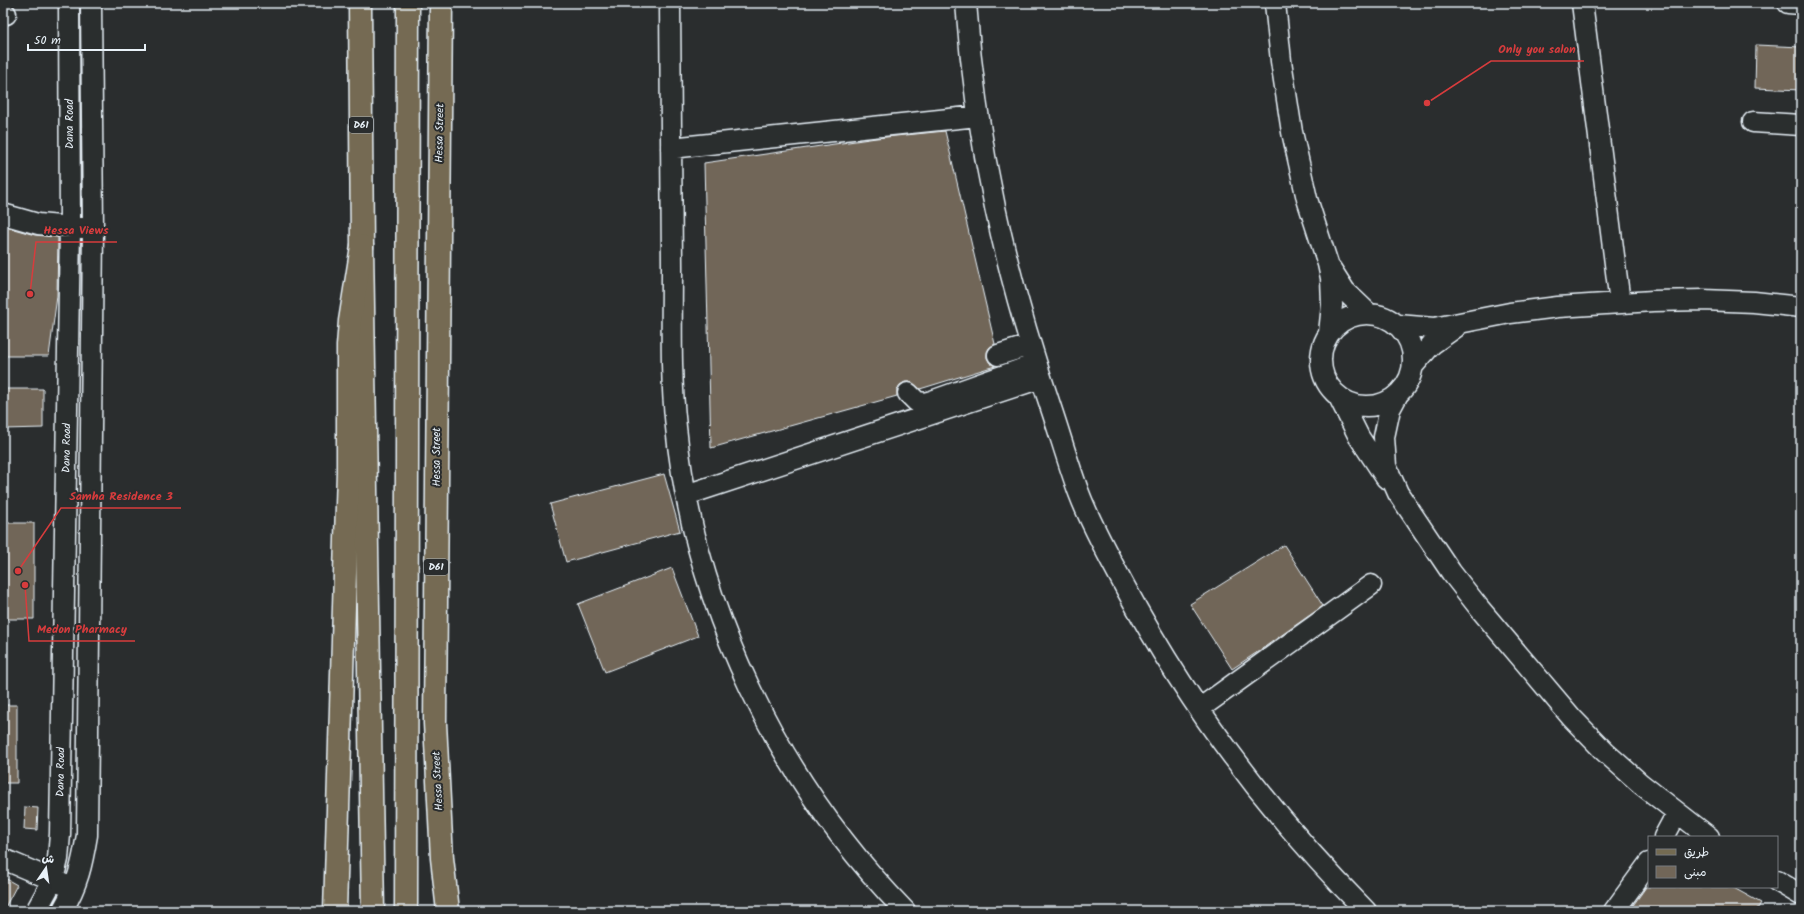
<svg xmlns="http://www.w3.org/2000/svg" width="1804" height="914" viewBox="0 0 1804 914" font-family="Kalam,'Playpen Sans Arabic',sans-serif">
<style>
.building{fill:#716658;stroke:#e8f1f8}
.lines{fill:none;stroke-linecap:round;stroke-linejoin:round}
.minor-casing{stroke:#e8f1f8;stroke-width:23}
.major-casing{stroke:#e8f1f8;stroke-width:25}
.highway-casing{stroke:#e8f1f8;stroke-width:25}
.minor{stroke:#2a2d2e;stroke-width:20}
.major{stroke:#746b52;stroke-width:22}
.highway{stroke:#746b52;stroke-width:22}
.labels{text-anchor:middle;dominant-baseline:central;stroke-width:4;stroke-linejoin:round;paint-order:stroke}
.shield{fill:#2a2d2e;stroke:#afb6bb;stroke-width:1}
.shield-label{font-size:10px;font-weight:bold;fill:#e8f1f8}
.street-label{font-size:11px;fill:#e8f1f8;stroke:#2a2d2e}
.leader{fill:none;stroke:#d83c3d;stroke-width:1.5}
.callout-dot{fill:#d83c3d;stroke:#2a2d2e;stroke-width:1.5}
.callout-label{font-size:12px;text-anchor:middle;font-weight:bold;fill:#d83c3d;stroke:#2a2d2e;stroke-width:4;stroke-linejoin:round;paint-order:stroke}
</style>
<rect width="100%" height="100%" fill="#2a2d2e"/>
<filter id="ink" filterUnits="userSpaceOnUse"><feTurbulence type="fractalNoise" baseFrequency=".025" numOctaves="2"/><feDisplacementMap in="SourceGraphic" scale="8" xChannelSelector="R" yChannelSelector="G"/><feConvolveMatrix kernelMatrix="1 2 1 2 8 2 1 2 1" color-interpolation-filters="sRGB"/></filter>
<g filter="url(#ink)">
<path class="building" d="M1756 45 1801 47V90L1755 88Z
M945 131 995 344 989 348 987 352V358L990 363 995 366 920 389 911 382H905L900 385 897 390V396L711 448 704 163 876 138Z
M3 226 35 235 58 237 57 296 49 356H3Z
M3 389H43V428L3 429Z
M664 474 680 531 566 562 550 504Z
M3 523H34V619H3Z
M1284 545 1323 606 1259 651 1232 669 1190 604Z
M672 568 698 636 605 672 578 604Z
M3 705H17V783H3Z
M25 807 38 808 37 830 24 829Z
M3 877 17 885 3 911Z
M1646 887H1732L1761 903 1756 911H1629Z"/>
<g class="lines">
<g class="minor-casing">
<path id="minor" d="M670 3C671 91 671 178 672 266 672 320 670 374 676 427 694 608 779 781 905 911
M966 3C976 146 1006 275 1052 411 1061 438 1069 466 1079 493 1091 525 1108 555 1124 585 1188 705 1270 814 1366 911
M1275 3 1281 61 1292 132 1307 199 1328 264 1331 278 1332 305 1329 333
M1582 3 1620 303
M1788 3 1801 4
M3 14H6
M1753 122 1801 125
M671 148 978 116
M3 214 38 224 83 228
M1331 269 1345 291 1368 313
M1321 360a46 46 0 1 1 92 0a46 46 0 1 1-92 0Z
M1398 325 1434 328 1510 313 1558 307 1653 301 1703 300 1754 302 1801 307
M998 355 1030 345
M1413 366 1432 344 1456 327
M908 393 917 402 926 403 1036 364
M1397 396 1390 409 1384 437 1386 466 1398 493 1451 572 1480 609 1572 718 1605 752 1641 784 1709 837
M1339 397 1359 437 1386 478
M686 495 1041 378
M1199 709 1371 585
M1664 837 1677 813
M3 859 65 885
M1777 881 1801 895
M36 911 53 880 58 859 60 834 70 228 69 3
M62 911C78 884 82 865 87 835L93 229 91 3
M1614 911 1649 863"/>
</g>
<g class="major-casing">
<path id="major" d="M360 3 362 246 373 911
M441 3 435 723 442 858 448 911"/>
</g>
<g class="highway-casing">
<path id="highway" d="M335 911 348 471V346L350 321 362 246
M406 911 408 3"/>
</g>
<use href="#minor" class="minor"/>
<use href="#major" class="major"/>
<use href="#highway" class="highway"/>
</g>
</g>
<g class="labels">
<g class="shield">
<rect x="349" y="117" width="24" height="16" rx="3"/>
<rect x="424" y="559" width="24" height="16" rx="3"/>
</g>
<g class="shield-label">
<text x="361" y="125">D61</text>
<text x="436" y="567">D61</text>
</g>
<g class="street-label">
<text transform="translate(70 124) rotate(-90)">Dana Road</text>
<text transform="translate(440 133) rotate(-89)">Hessa Street</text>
<text transform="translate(67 448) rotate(-89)">Dana Road</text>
<text transform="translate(437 457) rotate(-90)">Hessa Street</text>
<text transform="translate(61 772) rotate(-89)">Dana Road</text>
<text transform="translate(438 781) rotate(-93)">Hessa Street</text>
</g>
</g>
<path class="leader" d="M1427 103L1491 61H1584M30 294L36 242H117M18 571L61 508H181M25 585L29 641H135"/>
<g class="callout-dot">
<circle cx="1427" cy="103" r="4"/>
<circle cx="30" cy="294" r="4"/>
<circle cx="18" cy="571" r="4"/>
<circle cx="25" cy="585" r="4"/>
</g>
<g class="callout-label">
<text x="1537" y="53">Only you salon</text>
<text x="76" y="234">Hessa Views</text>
<text x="121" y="500">Samha Residence 3</text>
<text x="82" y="633">Medon Pharmacy</text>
</g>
<rect width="1804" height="914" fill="none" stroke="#2a2d2e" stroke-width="16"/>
<rect x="8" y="8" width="1788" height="898" fill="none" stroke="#e8f1f8" stroke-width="1.5" filter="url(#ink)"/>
<rect x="1648" y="836" width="130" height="52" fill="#2a2d2e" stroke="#767b7f"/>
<rect x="1656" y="849" width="20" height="6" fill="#746b52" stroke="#767b7f"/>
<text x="1684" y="856" font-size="12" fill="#e8f1f8">طريق</text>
<rect x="1656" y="866" width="20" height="12" fill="#716658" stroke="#767b7f"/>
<text x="1684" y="876" font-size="12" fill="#e8f1f8">مبنى</text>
<g transform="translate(46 868) rotate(13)" stroke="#2a2d2e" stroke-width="3" paint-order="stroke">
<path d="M0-3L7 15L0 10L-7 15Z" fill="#e8f1f8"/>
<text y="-6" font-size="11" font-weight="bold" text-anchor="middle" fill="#e8f1f8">ش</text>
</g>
<path d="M28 44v6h117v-6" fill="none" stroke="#e8f1f8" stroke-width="2"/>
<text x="34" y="44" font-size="12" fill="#e8f1f8" stroke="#2a2d2e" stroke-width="3" paint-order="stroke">50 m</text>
</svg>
